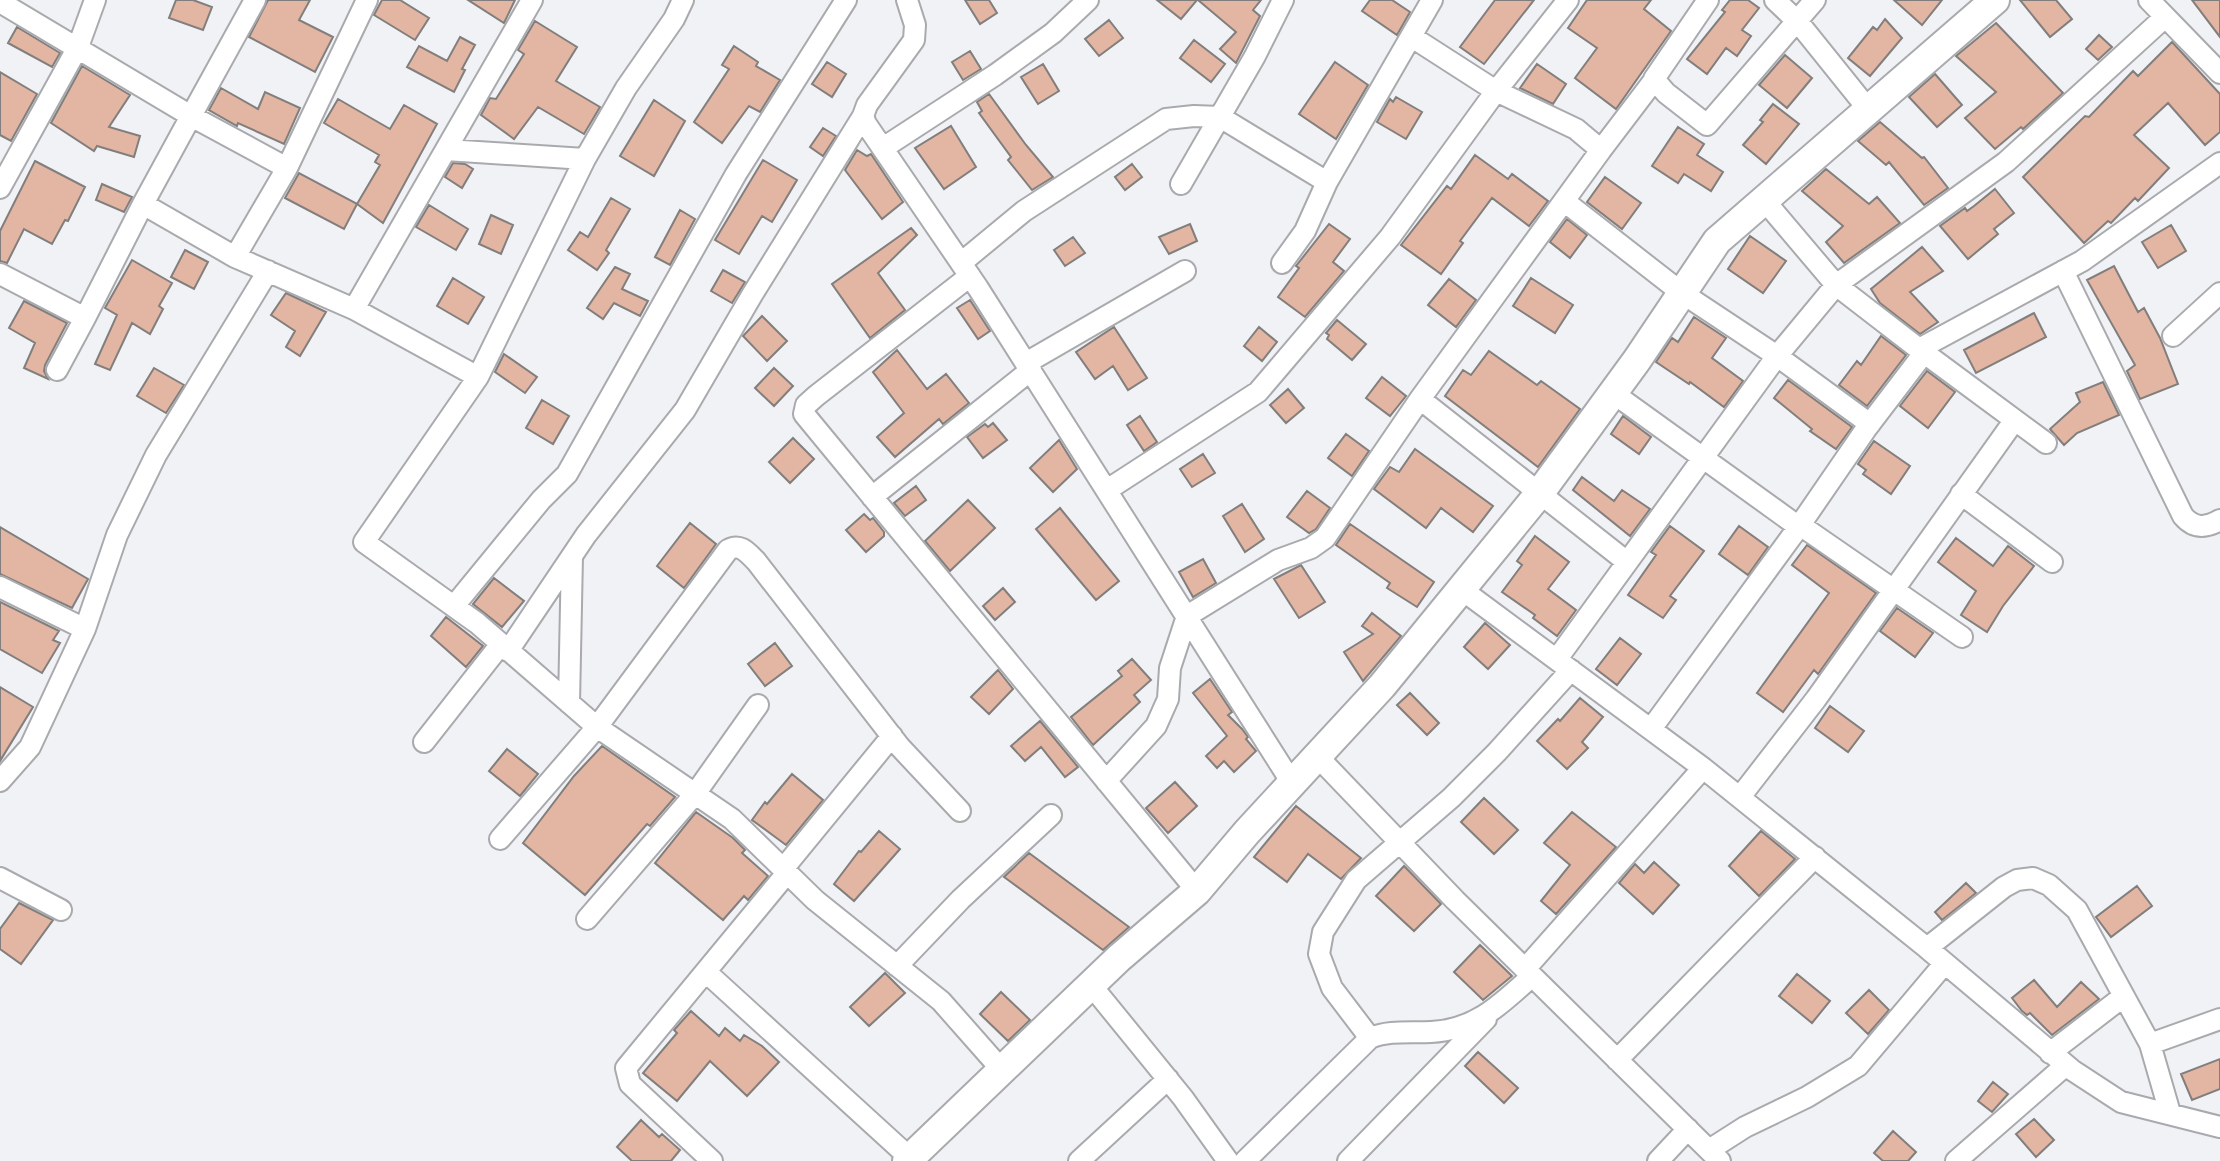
<svg xmlns="http://www.w3.org/2000/svg" width="2220" height="1161" viewBox="0 0 2220 1161" font-family="Mulish,sans-serif">
<style>
.building{fill:#e2b6a2;stroke:#827e7d;stroke-width:2}
.lines{fill:none;stroke-linecap:round;stroke-linejoin:round}
.street-casing{stroke:#a9aaad;stroke-width:24}
.secondary-casing{stroke:#a9aaad;stroke-width:32}
.street{stroke:#fff;stroke-width:20}
.secondary{stroke:#fff;stroke-width:28}
</style>
<rect width="100%" height="100%" fill="#f1f2f6"/>
<path class="building" d="M176 0H193L212 7 203 30 169 18Z
M268 0H310L299 20 333 37 315 72 249 37Z
M382 0H400L429 18 415 40 374 15Z
M468 0H515L504 23Z
M965 0H989L997 13 980 24Z
M1157 0H1197L1181 19Z
M1198 0H1261L1253 10 1260 16 1236 63 1220 49 1236 32Z
M1370 0H1392L1410 12 1397 35 1362 11Z
M1495 0H1534L1484 64 1460 47Z
M1587 0H1651L1644 9 1671 31 1616 109 1575 78 1597 48 1568 28Z
M1730 0H1748L1759 8 1742 30 1751 36 1737 56 1726 48 1707 74 1687 59 1725 12 1722 10Z
M1894 0H1942L1922 25Z
M2020 0H2056L2072 19 2050 37Z
M2192 0H2220V37Z
M1885 19 1902 38 1870 76 1848 58 1873 27 1877 30Z
M1109 20 1123 38 1099 56 1085 39Z
M535 21 577 47 556 81 600 107 584 134 538 107 514 139 481 115 490 98 496 99 524 54 518 50Z
M1996 23 2063 93 2023 129 2021 127 1995 149 1965 118 1996 92 1956 56Z
M17 27 60 53 52 67 8 43Z
M2099 35 2112 47 2098 60 2086 49Z
M460 37 475 45 462 69 465 70 454 92 407 67 419 46 447 61Z
M1194 40 1225 64 1211 82 1180 58Z
M2172 42 2220 94V132L2205 145 2168 103 2134 135 2169 168 2138 201 2135 198 2111 223 2108 221 2084 243 2023 177 2085 116 2089 117 2133 71 2138 76Z
M734 46 758 62 756 66 780 80 760 112 749 106 722 143 694 122 729 69 722 65Z
M970 51 981 69 963 80 952 62Z
M1785 55 1812 78 1787 108 1759 85Z
M827 62 846 74 832 97 812 84Z
M1335 62 1368 85 1336 139 1299 114Z
M1043 64 1059 91 1038 104 1021 77Z
M1537 64 1566 84 1553 104 1520 88Z
M82 66 130 95 109 127 140 136 134 157 97 146 94 151 51 123Z
M0 72 37 94 11 141 0 135Z
M1935 74 1962 105 1937 127 1909 97Z
M221 88 258 109 265 92 300 108 284 144 238 123 237 126 209 110Z
M989 94 1026 145 1053 177 1032 190 1008 160 1011 157 979 113 982 111 977 102Z
M1396 97 1422 112 1406 139 1377 122 1390 99 1393 102Z
M338 99 390 129 404 105 437 124 383 223 357 204 344 229 285 198 299 173 357 204 380 165 375 162 379 155 324 123Z
M654 100 685 121 654 176 620 156Z
M1773 104 1799 124 1766 164 1743 145 1763 122 1760 120Z
M1880 122 1922 158 1924 157 1948 188 1924 205 1889 162 1886 165 1858 141Z
M951 126 976 167 944 189 915 148Z
M1678 127 1704 144 1697 155 1723 172 1711 191 1684 174 1678 183 1652 166Z
M823 128 836 136 823 156 810 147Z
M857 150 867 156 871 154 903 202 882 219 845 170Z
M1475 155 1508 179 1512 174 1548 201 1529 226 1492 198 1460 241 1463 243 1441 274 1401 245 1447 186 1451 189Z
M763 160 797 180 772 222 762 216 739 254 715 240Z
M35 161 85 187 68 221 65 220 52 244 24 229 7 263 0 261V231Z
M453 163 465 164 473 169 462 188 445 177Z
M1132 164 1142 177 1125 190 1115 177Z
M1826 169 1869 204 1877 197 1900 223 1844 263 1826 242 1843 226 1802 191Z
M1605 177 1641 203 1622 229 1587 202Z
M102 184 132 197 124 212 96 200Z
M1995 189 2014 213 1994 229 1998 234 1968 259 1940 226 1965 208 1967 211 1974 206Z
M611 198 630 209 606 250 609 253 597 270 568 250 580 232 588 237Z
M429 205 468 229 456 250 416 227Z
M680 210 695 219 670 265 655 257Z
M491 215 513 225 501 254 479 244Z
M1567 219 1587 235 1570 258 1550 242Z
M1190 224 1197 241 1169 254 1159 237Z
M1329 224 1350 239 1333 262 1344 271 1305 317 1278 297 1299 268 1296 266Z
M2171 225 2186 251 2158 268 2142 242Z
M911 228 917 235 878 273 905 310 870 338 832 284Z
M1750 236 1786 261 1763 293 1728 269Z
M1073 237 1085 253 1065 266 1054 250Z
M1922 247 1943 271 1910 292 1938 322 1920 334 1880 303 1871 289Z
M185 250 208 262 194 289 171 277Z
M132 260 172 283 159 306 163 309 150 334 132 323 110 370 95 364 117 315 105 308Z
M2114 266 2138 312 2144 308 2160 338 2178 384 2140 399 2127 371 2135 365 2087 280Z
M615 267 630 274 622 289 648 301 640 316 614 303 603 319 587 308Z
M723 270 745 282 732 303 711 291Z
M453 278 484 297 468 324 437 306Z
M1531 278 1573 305 1555 333 1513 306Z
M1449 279 1476 300 1456 327 1428 305Z
M286 293 326 312 300 356 286 347 295 331 271 315Z
M970 300 990 331 978 339 957 308Z
M24 301 67 323 45 365 44 371 48 379 24 368 35 343 9 328Z
M2034 313 2046 337 1976 373 1964 350Z
M762 316 787 341 767 361 743 336Z
M1694 317 1726 338 1712 358 1743 381 1724 407 1690 382 1689 384 1656 362 1672 338 1678 342Z
M1337 320 1366 344 1352 360 1327 339 1329 335 1326 333Z
M1114 327 1147 378 1128 390 1113 366 1095 379 1076 352Z
M1259 327 1277 342 1262 361 1244 346Z
M1881 336 1906 355 1867 406 1839 385 1857 361 1861 365Z
M897 350 927 389 946 374 969 403 943 424 939 419 895 457 877 437 904 413 873 372Z
M1489 351 1537 385 1541 381 1580 409 1538 467 1445 396 1463 370 1471 375Z
M504 354 537 377 525 393 495 372Z
M154 368 184 385 166 413 137 396Z
M774 368 793 386 774 406 755 388Z
M1927 371 1955 392 1928 428 1900 406Z
M1382 377 1406 396 1390 416 1366 398Z
M1788 380 1852 427 1836 449 1810 431 1812 429 1774 398Z
M2103 382 2119 415 2077 433 2064 445 2050 429 2080 402 2076 393Z
M1288 389 1304 408 1286 423 1270 405Z
M542 400 569 416 553 444 526 428Z
M1140 416 1157 442 1144 451 1127 425Z
M1623 416 1651 437 1639 454 1611 434Z
M993 423 1007 440 983 458 967 437 985 424 988 427Z
M1346 434 1369 451 1352 476 1328 458Z
M793 438 814 459 790 483 769 462Z
M1059 440 1077 469 1053 492 1030 468Z
M1874 441 1910 466 1891 494 1863 474 1866 470 1858 464Z
M1415 449 1493 506 1473 532 1441 508 1426 528 1374 489 1390 467 1399 472Z
M1203 454 1215 473 1192 487 1180 469Z
M1582 477 1614 501 1622 490 1650 509 1630 536 1573 490Z
M916 486 926 500 905 516 894 503Z
M1307 491 1330 508 1316 529 1309 533 1287 517Z
M968 500 995 528 950 571 925 541Z
M1242 504 1264 539 1245 552 1223 516Z
M1060 508 1119 581 1096 600 1036 529Z
M864 514 870 520 873 518 884 532V536L866 552 846 530Z
M690 523 716 544 684 588 657 566Z
M1350 524 1434 582 1417 607 1387 588 1390 583 1336 545Z
M1670 526 1704 551 1670 596 1676 600 1663 618 1628 595 1656 555 1651 552Z
M1739 526 1768 547 1748 575 1719 554Z
M0 527 88 579 72 608 0 574Z
M1535 536 1569 562 1548 589 1576 610 1557 636 1533 618 1535 615 1502 592 1522 565 1517 561Z
M1956 538 1993 566 2008 546 2034 566 2003 606 1987 632 1961 615 1976 591 1938 562Z
M1807 545 1876 593 1818 674 1814 670 1783 712 1757 693 1829 593 1792 565Z
M1203 559 1216 583 1193 597 1179 572Z
M1301 565 1325 602 1299 618 1274 579Z
M494 578 524 601 502 627 473 604Z
M1003 588 1015 602 995 620 983 606Z
M0 602 59 631 53 640 60 643 42 673 0 649Z
M1897 608 1933 633 1915 657 1880 631Z
M1372 613 1401 636 1363 681 1344 652 1373 634 1362 626Z
M446 617 483 646 466 667 431 636Z
M1485 623 1510 645 1488 669 1464 647Z
M1620 638 1641 654 1617 685 1596 669Z
M775 643 792 666 765 686 748 664Z
M1132 659 1151 680 1134 695 1140 702 1093 745 1071 717 1122 676 1118 671Z
M998 670 1013 689 989 714 971 697Z
M1210 679 1232 712 1228 715 1242 729 1248 737 1246 739 1256 751 1234 772 1224 761 1217 768 1206 756 1227 736 1193 693Z
M0 687 33 707 0 761Z
M1410 693 1439 723 1427 735 1397 705Z
M1580 698 1603 717 1582 742 1588 748 1567 769 1537 741 1558 719 1560 721Z
M1830 706 1864 731 1848 752 1815 728Z
M1040 721 1078 767 1065 777 1041 747 1025 761 1011 746Z
M602 746 675 797 650 826 647 824 585 895 523 843 574 776Z
M507 749 538 774 520 796 489 771Z
M792 774 823 800 786 845 752 820 765 802 767 804Z
M1175 782 1197 806 1168 833 1146 808Z
M1484 798 1518 830 1494 854 1461 822Z
M1296 806 1361 858 1341 879 1308 854 1287 882 1254 857Z
M696 812 733 838 745 850 742 853 768 876 748 900 744 896 723 920 655 863Z
M1572 812 1616 847 1556 914 1541 901 1570 865 1544 843Z
M879 831 900 849 854 901 834 884 859 851 861 852Z
M1761 831 1795 859 1759 896 1729 866Z
M1029 853 1129 927 1103 950 1004 877Z
M1654 862 1679 885 1653 914 1619 883 1635 864 1644 873Z
M1404 866 1441 904 1414 931 1376 896Z
M1966 883 1976 893 1942 920 1935 912Z
M2137 886 2152 906 2111 937 2096 917Z
M19 903 53 920 21 964 0 949V929Z
M1480 945 1512 976 1483 1000 1454 972Z
M885 973 905 993 869 1026 850 1007Z
M1797 974 1830 1001 1812 1023 1779 996Z
M2034 980 2057 1007 2081 982 2099 999 2052 1035 2030 1013 2027 1015 2022 1011 2012 998Z
M1869 990 1889 1010 1868 1034 1846 1013Z
M1001 992 1030 1020 1008 1041 980 1014Z
M691 1011 719 1036 725 1028 740 1041 744 1035 762 1046 779 1062 747 1096 710 1061 677 1101 643 1073 677 1033 674 1030Z
M1478 1052 1518 1088 1504 1103 1465 1066Z
M2220 1059V1089L2192 1100 2181 1074Z
M1993 1082 2008 1094 1992 1112 1978 1101Z
M2034 1119 2054 1140 2036 1157 2016 1134Z
M641 1120 659 1137 662 1134 680 1150 671 1161H632L617 1147Z
M1893 1131 1916 1152 1908 1161H1883L1874 1153Z"/>
<g class="lines">
<g class="street-casing">
<path id="street" d="M367 0 287 168 191 116 143 204 235 257 354 309 532 0
M1708 0 1654 79 1666 93 1707 125 1815 0
M1775 0 1798 22 1868 109
M2149 0 2220 73
M0 2 191 116 255 0
M1412 37 1496 91 1576 129 1601 150 1655 79
M863 116 866 124 978 288 1292 783
M883 148 995 75 1053 33 1088 0
M446 150 585 159
M1181 184 1255 56 1283 0
M0 188 78 47 95 0
M1764 200 1836 285 1919 349 2082 261 2220 163
M1564 201 1682 293 1777 356 1870 424
M235 257 287 168
M961 263 1024 211 1166 119 1194 116 1220 117 1327 182
M1282 263 1305 231 1327 182 1432 0
M2063 271 2183 516C2194 529 2206 528 2220 520
M0 274 85 318 143 204
M970 276 816 396 806 405 804 414 1197 891
M354 309 478 377 585 159 626 88 674 19 683 0
M2173 336 2220 293
M1919 349 2046 443
M1026 363 1185 271
M57 370 85 318
M478 377 364 542 477 623 597 727 732 819 815 900 941 1001 1001 1069
M1613 393 1799 527
M1420 399 1627 562
M1107 490 1258 392 1390 237 1496 91 1568 0
M1961 494 2052 562
M872 497 1031 370
M1800 525 1962 637
M0 587 85 629
M1461 589 1703 768 1927 948 2072 1070 2121 1102 2220 1127
M454 606 541 500 567 474 736 174 846 0
M508 651 586 535 685 410 752 295 863 116 867 105 914 40 915 25 907 0
M1557 659 1777 356 1836 285 2006 162 2165 17
M569 703 572 556
M1651 729 1800 525 1866 429 1924 353
M424 742 501 644
M1317 756 1455 900 1720 1161
M0 781 30 747 85 629 117 535 156 455 268 271
M1106 781 1156 726 1168 699 1170 668 1187 616 1278 560 1311 548 1325 538 1420 399 1601 150
M1740 797 1816 699 2014 421
M500 839 597 727 728 550C740 543 747 552 756 561L900 747 960 811
M783 869 892 736
M0 878 61 910
M587 919 695 794 758 705
M1927 948 2004 887 2017 880 2033 878 2049 885 2077 910 2150 1044 2170 1113
M897 966 961 899 1051 815
M1525 969 1703 768
M706 972 910 1158
M1091 985 1183 1098 1228 1161
M1370 1038 1332 988 1319 954 1323 932 1356 880 1451 798 1497 752 1571 670
M2150 1044 2220 1019
M2050 1053 2124 996
M1617 1060 1815 857
M1709 1150 1745 1127 1807 1097 1858 1066 1945 963
M712 1161 630 1084 626 1068 787 873
M1079 1161 1168 1079
M1245 1161 1370 1038C1389 1030 1410 1033 1431 1032 1476 1030 1501 1004 1532 976
M1348 1161 1486 1019
M1658 1161 1688 1129
M1956 1161 2066 1065"/>
</g>
<g class="secondary-casing">
<path id="secondary" d="M907 1161 1119 958 1197 891 1247 832 1382 686 1539 494 1637 360 1717 241 1995 0"/>
</g>
<use href="#street" class="street"/>
<use href="#secondary" class="secondary"/>
</g>
</svg>
